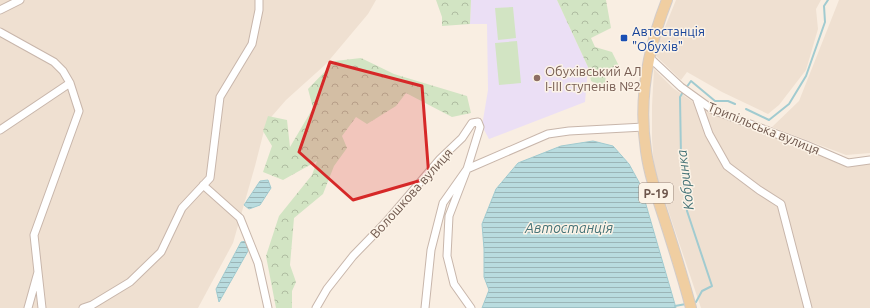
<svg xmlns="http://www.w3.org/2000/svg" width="870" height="308" viewBox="0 0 870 308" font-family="Ubuntu,sans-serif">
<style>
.residential{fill:#efe0d1}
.education{fill:#ebdff5}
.forest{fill:url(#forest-crowns)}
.garden{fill:#d2e4c3}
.water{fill:url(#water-rules);stroke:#a1cbd0}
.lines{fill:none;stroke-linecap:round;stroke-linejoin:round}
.stream{stroke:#a1cbd0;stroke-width:2}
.minor-casing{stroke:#c8b6ab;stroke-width:9}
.primary-casing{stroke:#d3ccc9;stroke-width:12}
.minor{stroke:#fff;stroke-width:7}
.primary{stroke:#f0cea1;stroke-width:10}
.marked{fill:#d62828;fill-opacity:0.2;stroke:#d62828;stroke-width:3;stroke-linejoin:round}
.transit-dot{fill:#1a4fb4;stroke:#fcf3e7;stroke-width:1.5}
.education-dot{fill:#8d6e63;stroke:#fcf3e7;stroke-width:1.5}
.labels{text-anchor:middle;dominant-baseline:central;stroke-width:3;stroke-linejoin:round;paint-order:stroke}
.shield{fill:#fcf3e7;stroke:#98857a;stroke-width:1}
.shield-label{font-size:12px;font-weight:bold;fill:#6d564c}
.transit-label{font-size:13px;fill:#164399;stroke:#fcf3e7;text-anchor:start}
.education-label{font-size:13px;fill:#785e54;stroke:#fcf3e7;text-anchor:start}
.street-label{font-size:13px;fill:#6d564c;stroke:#fcf3e7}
.water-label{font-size:14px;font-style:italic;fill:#457377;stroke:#fcf3e7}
</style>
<defs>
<pattern id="forest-crowns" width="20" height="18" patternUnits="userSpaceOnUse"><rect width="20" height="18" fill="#d2e4c3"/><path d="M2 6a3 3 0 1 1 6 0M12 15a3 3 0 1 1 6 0" fill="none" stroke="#afbca1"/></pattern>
<pattern id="water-rules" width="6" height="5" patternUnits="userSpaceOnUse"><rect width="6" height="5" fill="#b9dcdf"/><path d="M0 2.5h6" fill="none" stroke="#9bb5b7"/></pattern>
</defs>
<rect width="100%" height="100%" fill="#f9eee2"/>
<path class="residential" d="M0 0H376L368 14 326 64 286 100 266 123 255 166 233 243 198 308H0Z
M676 0H821L816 9 818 29 806 70 779 105 768 114 722 92 687 72 681 80 654 54Z
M839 0H870V153L846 155 772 127 799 101Z
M654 69 673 88 706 111 847 164 870 162V308H701L654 168 652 139V106Z"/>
<path class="education" d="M471 0H557L588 67 585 102 489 139 482 126 488 90 487 24H470Z"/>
<path class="forest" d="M436 0H471L470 24 442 26V17Z
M557 0H606L611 28 591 38 595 47 612 52 619 66 605 69 606 89 591 81 588 67Z
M361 58 394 74 467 96 471 113 452 117 406 93 396 106 367 124 356 117 342 136 347 148 334 166 323 194 294 218 290 265 296 282 292 291V308H276L266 256 279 216 312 175 317 161 283 180 263 172 272 146 263 131 268 116 287 120 290 147 313 108 308 89 335 61Z"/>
<path class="garden" d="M513 7 516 38 498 40 495 8Z
M517 41 521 83 499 85 495 43Z"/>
<path class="water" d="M593 141 613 146 629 164 640 184 676 308H482L489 290 484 277V249L482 224 496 189 518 163 561 146Z
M268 180 271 188 260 205 249 209 244 205 260 181Z
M246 241 248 251 219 302 216 289 241 242Z"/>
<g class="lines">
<path class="stream" d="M686 88 691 81 715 101H728L735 104
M683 92 680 97 681 157 687 211 712 286 702 291 696 302H692
M746 109 769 120 789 104 806 76 825 22 824 6 828 0
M675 306 686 304"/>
<g class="minor-casing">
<path id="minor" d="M0 10 20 0
M0 32 54 62 63 71 70 83 79 111 34 235 38 272
M649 57 681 87 713 110 806 145 848 163 870 160
M697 100 709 134 727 166 759 190 781 204 808 308
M0 130 70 83
M203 185 240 218 258 263 268 308
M28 308 38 272 42 308
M83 308 92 305 130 282 161 252 182 208 210 178 220 97 252 44 259 10V0
M316 308 327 289 353 256 386 222 440 159 462 138 472 123 478 122 480 127 467 169 449 216 447 256 454 284 471 308
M425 308 431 250 443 203 467 169 548 134 569 131 644 127"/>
</g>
<g class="primary-casing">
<path id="primary" d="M667 0C648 48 638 99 646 151 649 173 656 194 663 215 673 246 683 277 691 308"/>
</g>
<use href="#minor" class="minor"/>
<use href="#primary" class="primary"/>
</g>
<path class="marked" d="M330 62 422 86 429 178 353 200 299 152Z"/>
<rect class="transit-dot" x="620" y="34" width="8" height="8" rx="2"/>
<circle class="education-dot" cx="537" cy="78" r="4"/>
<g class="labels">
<rect class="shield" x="639" y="183" width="34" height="20" rx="3"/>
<g class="shield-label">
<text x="656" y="193">Р-19</text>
</g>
<g class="transit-label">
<text x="632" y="31">Автостанція<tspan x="632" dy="15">"Обухів"</tspan></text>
</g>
<g class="education-label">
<text x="545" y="71">Обухівський АЛ<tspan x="545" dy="15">І-ІІІ ступенів №2</tspan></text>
</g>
<g class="street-label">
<text transform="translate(764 128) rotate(22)">Трипільська вулиця</text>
<text transform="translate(411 193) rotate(-48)">Волошкова вулиця</text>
</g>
<g class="water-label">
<text transform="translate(685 180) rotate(-97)">Кобринка</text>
<text x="569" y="228">Автостанція</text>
</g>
</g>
</svg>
